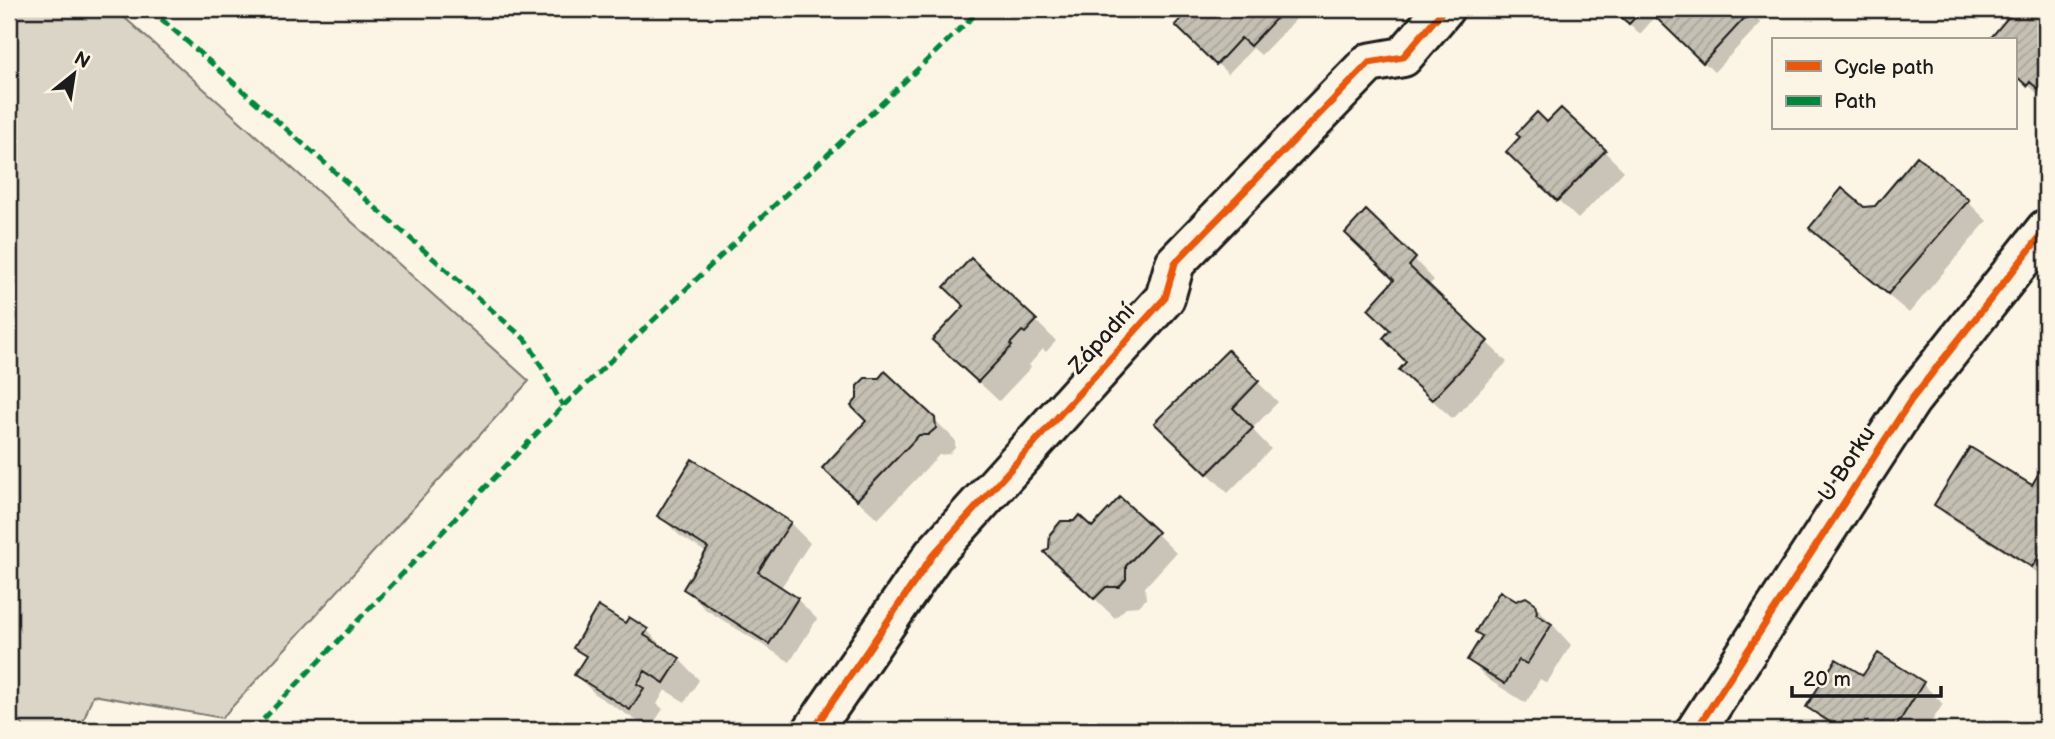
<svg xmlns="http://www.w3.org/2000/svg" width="2055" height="739" viewBox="0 0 2055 739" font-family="'Balsamiq Sans',sans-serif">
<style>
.green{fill:#dbd5c8;stroke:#7c7872;stroke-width:2}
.shadow{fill:#0003}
.building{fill:url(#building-hatch);stroke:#1c1c1c;stroke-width:2}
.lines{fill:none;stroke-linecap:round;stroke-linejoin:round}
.minor-casing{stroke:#1c1c1c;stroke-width:44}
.minor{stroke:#fcf5e5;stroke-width:38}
.quiet{stroke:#00873e;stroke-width:5;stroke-dasharray:10 5;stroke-linecap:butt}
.cycleway-casing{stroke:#fcf5e5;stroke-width:11}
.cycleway{stroke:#e8590c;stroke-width:7}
.labels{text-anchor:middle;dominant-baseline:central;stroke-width:6;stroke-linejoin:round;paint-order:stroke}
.street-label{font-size:23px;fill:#1c1c1c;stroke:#fcf5e5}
</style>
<defs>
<pattern id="building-hatch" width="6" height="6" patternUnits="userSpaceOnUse" patternTransform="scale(1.75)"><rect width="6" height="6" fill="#c4c0b3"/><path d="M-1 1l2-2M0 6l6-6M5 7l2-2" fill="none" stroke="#a8a499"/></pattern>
</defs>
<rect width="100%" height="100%" fill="#fcf5e5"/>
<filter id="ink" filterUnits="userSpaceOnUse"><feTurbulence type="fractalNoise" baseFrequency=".0143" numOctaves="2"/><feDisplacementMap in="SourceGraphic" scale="14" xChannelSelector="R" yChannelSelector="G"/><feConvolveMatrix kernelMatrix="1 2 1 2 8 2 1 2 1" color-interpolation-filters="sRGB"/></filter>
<g filter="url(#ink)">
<path class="green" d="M9 9H115L529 381 222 718 93 695 80 730H26L9 704Z"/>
<path class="shadow" d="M1193 9H1291L1298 17 1261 55 1253 48 1228 74 1177 25Z
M1614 9H1746L1761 23 1714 72 1656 16 1640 34Z
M2018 9H2046V102L2015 72V40H1991Z
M1547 124 1604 151 1624 171 1578 219 1529 172Z
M1967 201 1987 221 1909 313 1831 247 1811 227 1863 209Z
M1414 259 1434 280 1428 286 1507 362 1453 419 1421 390 1392 331 1370 309Z
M1036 321 1056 341 1046 352 1043 349 1029 365 1031 367 999 401 955 360Z
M1228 353 1278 402 1252 429 1271 449 1228 493 1157 423Z
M934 419 955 440V448L949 454 939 455 878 519 844 488Z
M2044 468 2046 470V571L2043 576 1946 515 1936 505 2032 488Z
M659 515 790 523 810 543 780 589 797 599 817 619 790 662 705 609 685 589 707 553 679 535Z
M1092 530 1156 533 1176 553 1145 587 1146 599 1139 606 1127 607 1115 618 1067 572Z
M1516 603 1534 604 1571 645 1547 683 1540 679 1526 703 1489 680 1469 660 1483 638 1477 632Z
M630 619 647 630 667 652 679 659 699 680 685 702 665 690 657 704 663 709 650 729 596 695 576 675 587 659 575 647 626 626Z
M1864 678 1923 684 1943 704 1926 730H1834L1808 707Z"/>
<path class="building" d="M1190 9H1285L1250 46 1241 38 1216 65 1175 25Z
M1612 9H1643L1629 24Z
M1647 9H1749L1751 11 1703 63Z
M2015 9H2046V96L2030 82 2027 86 2015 75V40H1989Z
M1561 108 1606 150 1557 201 1506 152 1520 137 1516 134 1537 112 1547 122Z
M1917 156 1969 200 1888 294 1809 228 1842 188 1864 207 1875 206Z
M1366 210 1416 258 1409 266 1488 341 1432 400 1399 370 1406 362 1383 338 1390 330 1368 309 1394 280 1345 233Z
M971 258 1037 320 1025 333 1022 331 1010 344 1012 346 978 382 932 340 964 306 944 287Z
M1228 350 1259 381 1233 408 1253 428 1207 474 1154 423Z
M885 371 935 418 936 428 928 435H919L857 500 822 468 866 421 851 406 857 399V386L865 378H879Z
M1970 447 2032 485 2043 466 2046 468V545L2032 567 1934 505Z
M692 459 791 522 758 572 798 598 769 644 683 589 708 548 657 516Z
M1120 497 1158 532 1126 566V579L1119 587H1106L1094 599 1044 552 1049 548 1050 534 1061 521H1074L1079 515 1092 527Z
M1500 591 1516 601 1526 597 1535 603 1537 612 1536 614 1552 624 1527 664 1519 660 1505 684 1467 660 1482 636 1475 632Z
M598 606 625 623 629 617 648 629 644 635 680 658 664 683 645 671 637 684 644 688 630 710 574 675 586 656 573 648Z
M1878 653 1924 682 1894 730H1843L1806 707 1836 659 1863 675Z"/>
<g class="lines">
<g class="minor-casing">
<path id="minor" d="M813 730 933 555 1165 298 1175 263 1369 63 1403 57 1444 9
M1696 730 1911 400 2046 229"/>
</g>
<use href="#minor" class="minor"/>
<path class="quiet" d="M150 9 528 342 563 406
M253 730 563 406 981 9"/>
<g class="cycleway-casing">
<path id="cycleway" d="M813 730 933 555 1165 298 1175 263 1369 63 1403 57 1444 9
M1696 730 1911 400 2046 229"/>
</g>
<use href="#cycleway" class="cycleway"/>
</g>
</g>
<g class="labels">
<g class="street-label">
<text transform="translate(1102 339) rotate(-48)">Západní</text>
<text transform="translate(1847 464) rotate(-57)">U Borku</text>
</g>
</g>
<rect width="2055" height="739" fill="none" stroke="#fcf5e5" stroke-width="35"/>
<rect x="18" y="18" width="2020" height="704" fill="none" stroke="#1c1c1c" stroke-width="2.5" filter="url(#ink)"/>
<rect x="1772" y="38" width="245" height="91" fill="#fcf5e5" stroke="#a29e95" stroke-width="2"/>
<rect x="1786" y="61" width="35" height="10" fill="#e8590c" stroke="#a29e95" stroke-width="2"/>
<text x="1834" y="74" font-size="21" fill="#1c1c1c">Cycle path</text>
<rect x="1786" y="96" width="35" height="10" fill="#00873e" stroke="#a29e95" stroke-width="2"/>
<text x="1834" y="108" font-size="21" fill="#1c1c1c">Path</text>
<g transform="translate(74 74) rotate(30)" stroke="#fcf5e5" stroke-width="5" paint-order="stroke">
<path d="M0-5L12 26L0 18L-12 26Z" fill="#1c1c1c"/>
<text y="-10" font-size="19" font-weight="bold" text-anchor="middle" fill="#1c1c1c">N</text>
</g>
<path d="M1792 686v10h149v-10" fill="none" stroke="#1c1c1c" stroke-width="3.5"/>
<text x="1803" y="686" font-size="21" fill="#1c1c1c" stroke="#fcf5e5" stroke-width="5" paint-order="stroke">20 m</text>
</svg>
